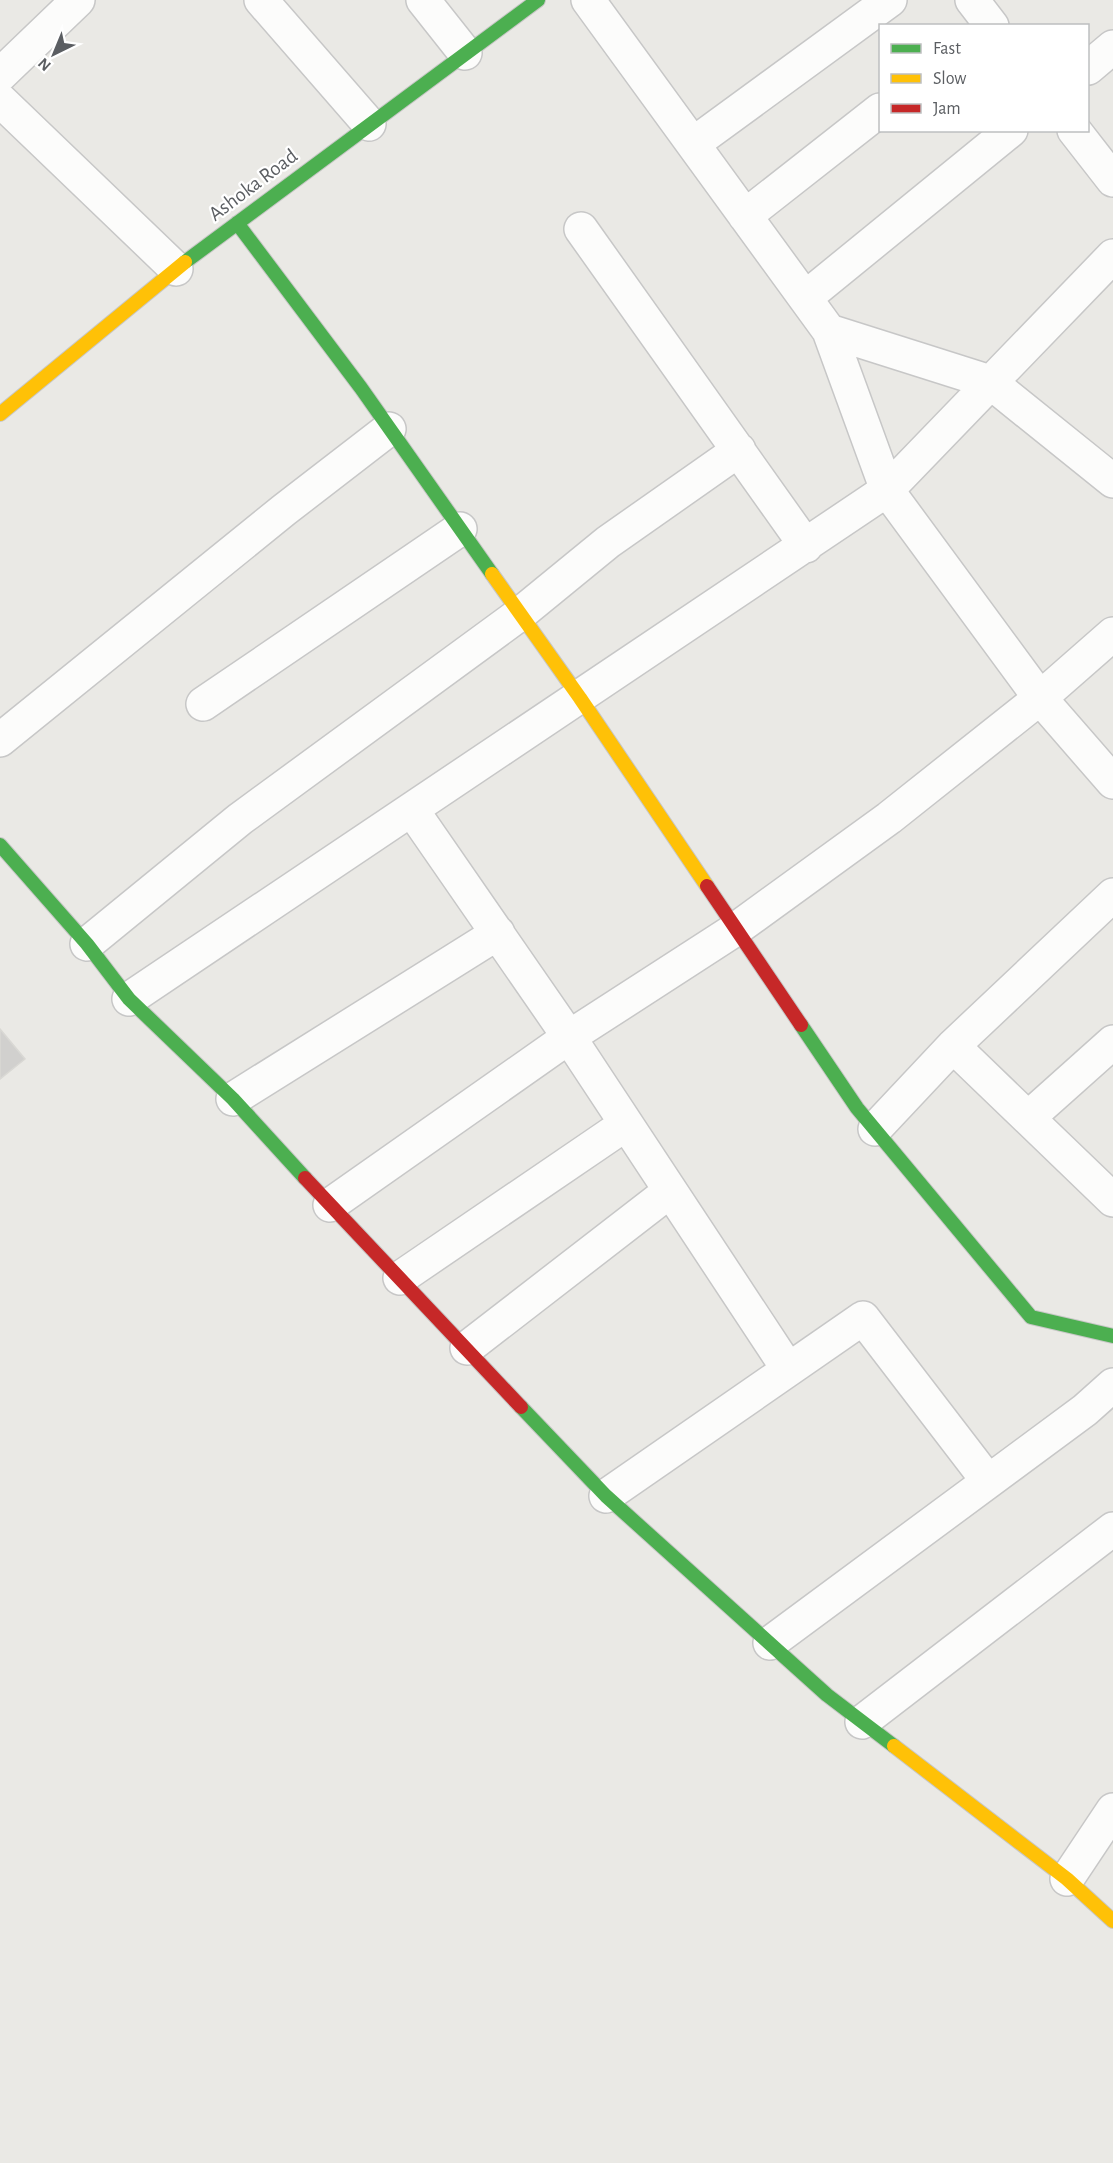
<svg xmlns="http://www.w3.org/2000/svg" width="1113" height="2163" viewBox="0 0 1113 2163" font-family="'Alegreya Sans',sans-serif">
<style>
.building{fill:#d1d0ce;stroke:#d9d8d4;stroke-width:1.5}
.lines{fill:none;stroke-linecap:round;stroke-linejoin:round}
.street-casing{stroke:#c7c7c7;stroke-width:36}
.fast-casing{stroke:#c7c7c6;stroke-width:16}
.slow-casing{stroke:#c7c7c6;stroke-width:16}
.jam-casing{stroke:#c7c7c6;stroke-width:16}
.street{stroke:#fcfcfb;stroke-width:33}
.fast{stroke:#4caf50;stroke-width:14}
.slow{stroke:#ffc107;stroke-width:14}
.jam{stroke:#c62828;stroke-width:14}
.labels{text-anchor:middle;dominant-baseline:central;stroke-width:4.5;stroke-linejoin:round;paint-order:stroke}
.street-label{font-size:21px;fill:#5b5e62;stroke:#fff}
</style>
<rect width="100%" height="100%" fill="#eae9e5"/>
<path class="building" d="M0 1029 25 1059 0 1079Z"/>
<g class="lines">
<g class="street-casing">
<path id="street" d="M261 0 369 124
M423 0 465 53
M588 0 829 331 887 490 1040 698 1113 782
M972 0 992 26
M1088 68 1113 47
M0 75 78 0
M0 100 176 269
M1074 130 1113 180
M693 144 890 0
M745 216 880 110
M581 229 806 546
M805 298 1011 130
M829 331 990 382 1113 481
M203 704 460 529
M0 740 284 510 389 429
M412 810 569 1037 788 1369
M87 944 240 819 520 614 608 542 739 450
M129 999 887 490 1113 256
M953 1046 1113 1200
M233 1099 498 933
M1028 1118 1113 1042
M875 1129 953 1046 1113 895
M330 1205 569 1037 736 929 889 818 1040 698 1113 634
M400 1278 626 1124
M467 1348 670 1191
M606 1496 863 1318 988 1481
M770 1643 1085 1410 1113 1385
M862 1722 1113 1529
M1067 1879 1113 1810"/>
</g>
<g class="fast-casing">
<path id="fast" d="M237 223 361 388 492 574
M185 262 538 0
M0 845 87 944 129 999 233 1099 305 1178
M801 1025 857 1108 1031 1317 1113 1336
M521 1407 606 1496 827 1695 894 1746"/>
</g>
<g class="slow-casing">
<path id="slow" d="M0 414 185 262
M492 574 580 698 707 886
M894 1746 1067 1879 1113 1921"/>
</g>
<g class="jam-casing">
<path id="jam" d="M707 886 801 1025
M305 1178 521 1407"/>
</g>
<use href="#street" class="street"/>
<use href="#fast" class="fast"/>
<use href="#slow" class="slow"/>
<use href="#jam" class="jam"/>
</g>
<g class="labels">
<g class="street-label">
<text transform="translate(253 185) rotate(-37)">Ashoka Road</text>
</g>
</g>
<rect x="879" y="24" width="210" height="108" fill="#ffffff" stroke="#bdbfc0" stroke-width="1.5"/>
<rect x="891" y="44" width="30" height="9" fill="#4caf50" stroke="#bdbfc0" stroke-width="1.5"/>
<text x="933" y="54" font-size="18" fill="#5b5e62">Fast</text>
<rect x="891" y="74" width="30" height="9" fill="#ffc107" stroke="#bdbfc0" stroke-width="1.5"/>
<text x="933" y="84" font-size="18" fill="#5b5e62">Slow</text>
<rect x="891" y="104" width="30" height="9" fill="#c62828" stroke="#bdbfc0" stroke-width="1.5"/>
<text x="933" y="114" font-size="18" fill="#5b5e62">Jam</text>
<g transform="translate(54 54) rotate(223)" stroke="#ffffff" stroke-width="4.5" paint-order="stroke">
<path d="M0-4.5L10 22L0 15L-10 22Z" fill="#5b5e62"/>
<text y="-9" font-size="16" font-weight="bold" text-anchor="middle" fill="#5b5e62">N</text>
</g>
</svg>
